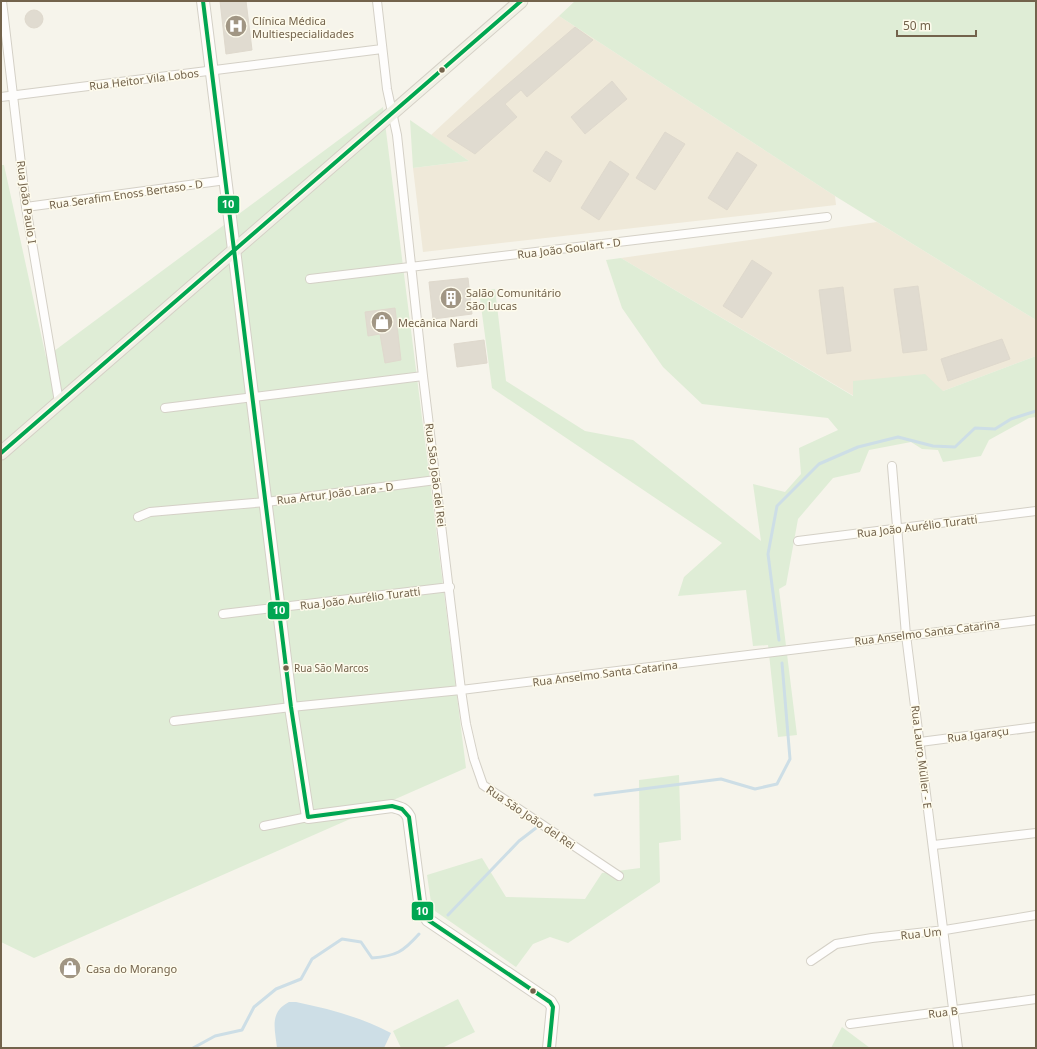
<svg xmlns="http://www.w3.org/2000/svg" width="1037" height="1049" viewBox="0 0 1037 1049" font-family="'Noto Sans',sans-serif">
<style>
.residential{fill:#efe9d9}
.green{fill:#dfedd6}
.water{fill:#cddee6}
.lines{fill:none;stroke-linecap:round;stroke-linejoin:round}
.stream{stroke:#cddee6;stroke-width:3}
.building{fill:#e0dbd0;stroke:#dfd9cd}
.street-casing{stroke:#d4d0c6;stroke-width:10}
.secondary-casing{stroke:#d4d0c6;stroke-width:14}
.primary-casing{stroke:#d5d0c6;stroke-width:15}
.street{stroke:#fefdfc;stroke-width:8}
.secondary{stroke:#fefdfc;stroke-width:12}
.primary{stroke:#f1f0e6;stroke-width:13}
.bus-1-casing{stroke:#fefbec;stroke-width:7}
.bus-1{stroke:#00a651;stroke-width:4}
.bus-dot{fill:#73634c;stroke:#fefbec;stroke-width:1.5}
.labels{text-anchor:middle;dominant-baseline:central;stroke-width:3;stroke-linejoin:round;paint-order:stroke}
.bus-label{font-size:10px;fill:#73634c;stroke:#fefbec;text-anchor:start}
.poi-label{font-size:11px;fill:#73634c;stroke:#fefbec;text-anchor:start}
.street-label{font-size:11px;fill:#73634c;stroke:#fefbec}
.line-badge{stroke:#fefbec;stroke-width:1.5}
.badge-label{font-size:11px;text-anchor:middle;font-weight:bold;fill:#fff}
</style>
<rect width="100%" height="100%" fill="#f6f4eb"/>
<path class="residential" d="M559 16 835 196 836 205 423 252 413 168 469 161 431 135Z
M877 222 1036 320V356L943 391 853 381 854 396 621 258Z"/>
<path class="green" d="M575 1H1036V320L835 196 559 16Z
M383 107 466 768 34 958 1 942V165H4L46 357Z
M410 120 469 161 413 168Z
M621 258 853 396V381L925 374 943 391 1036 356V417L1029 418 989 440 981 456 943 462 938 450 922 449 911 442 869 450 860 472 833 478 798 519 786 585 779 589 797 735 778 737 768 645 753 646 746 590 678 596 684 577 722 543 492 388 479 291 495 289 506 381 585 431 633 440 761 541 753 484 785 492 801 474 799 448 838 430 828 418 702 404 663 367 622 308 606 260Z
M679 775 681 840 659 843 660 882 568 943 550 937 533 944 516 967 432 909 427 875 482 858 506 897 585 899 602 873 640 868 639 780Z
M458 999 475 1032 442 1048H401L393 1031Z
M842 1027 870 1048H831Z"/>
<path class="water" d="M289 1002H296C330 1009 360 1017 391 1033L384 1048H277C275 1029 269 1012 289 1002Z"/>
<g class="lines">
<path class="stream" d="M779 640 768 554 777 506 819 464 858 447 898 437 933 446 955 447 975 428 995 429 1011 419 1036 411
M595 795 721 779 755 789 777 784 790 759 782 663
M448 915 519 841 536 828
M193 1048 215 1036 242 1030 254 1007 276 989 301 979 312 959 342 939 361 942 372 958C396 956 403 952 419 934"/>
</g>
<path class="building" d="M220 1H246L252 50 226 54Z
M25 19a9 9 0 1 1 18 0a9 9 0 1 1-18 0Z
M575 27 593 40 527 97 521 90 505 104 517 117 475 154 447 136Z
M612 81 627 99 585 134 571 117Z
M665 132 685 144 655 190 636 178Z
M546 151 562 161 550 182 533 171Z
M737 152 757 165 727 210 708 198Z
M610 161 629 174 599 220 581 208Z
M752 260 772 273 742 318 723 306Z
M468 278 472 314 433 319 429 282Z
M918 286 927 350 903 353 894 289Z
M843 287 851 351 827 354 819 290Z
M395 308 401 360 385 363 380 334 368 336 365 312Z
M1002 339 1010 359 948 381 941 359Z
M484 340 487 363 457 367 454 344Z"/>
<g class="lines">
<g class="street-casing">
<path id="street" d="M2 1 26 207 59 402
M377 1 387 89 397 135 423 376 461 690 466 724 474 759 483 785 619 876
M1 97 382 49
M26 207 226 180
M310 279 827 217
M165 408 423 376
M892 466 906 635 958 1048
M138 517 150 512 266 502 436 480
M798 541 1036 511
M223 614 450 587
M174 721 291 707 461 690 1036 620
M920 742 1036 727
M264 826 308 817
M934 845 1036 833
M811 961 836 944 872 938 945 930 1036 915
M850 1024 1036 999"/>
</g>
<g class="secondary-casing">
<path id="secondary" d="M203 1 291 707 308 817 392 806C400 808 405 809 409 817L421 909 428 920 550 1002 553 1007 549 1048"/>
</g>
<g class="primary-casing">
<path id="primary" d="M1 453 521 1"/>
</g>
<use href="#street" class="street"/>
<use href="#secondary" class="secondary"/>
<use href="#primary" class="primary"/>
<g class="bus-1-casing">
<path id="bus-1" d="M203 1 291 707 308 817 392 806 402 809 409 817 421 909 428 920 550 1002 553 1007 549 1048
M1 453 521 1"/>
</g>
<use href="#bus-1" class="bus-1"/>
</g>
<defs>
<g id="hospital-disc" transform="scale(1.15)"><circle r="9.5" fill="#a19684" stroke="#fefbec"/><path d="M-5-5h3v3.5h4V-5h3V5h-3V1.5h-4V5h-3Z" fill="#fff"/></g>
<g id="building-disc" transform="scale(1.15)"><circle r="9.5" fill="#a19684" stroke="#fefbec"/><path d="M-4-6H4V6H1V3H-1V6H-4ZM-2.5-4.3h1.7v1.8h-1.7ZM.8-4.3h1.7v1.8H.8ZM-2.5-1h1.7V.8h-1.7ZM.8-1h1.7V.8H.8Z" fill="#fff"/></g>
<g id="shop-disc" transform="scale(1.15)"><circle r="9.5" fill="#a19684" stroke="#fefbec"/><path d="M-5-2.5h2.3a2.7 3.5 0 0 1 5.4 0H5L5.5 6h-11ZM-1.5-2.5h3a1.5 2.3 0 0 0-3 0Z" fill="#fff"/></g>
</defs>
<g fill-rule="evenodd">
<use href="#hospital-disc" x="236" y="26"/>
<use href="#building-disc" x="451" y="298"/>
<use href="#shop-disc" x="382" y="322"/>
<use href="#shop-disc" x="70" y="968"/>
</g>
<g class="bus-dot">
<circle cx="442" cy="70" r="3.5"/>
<circle cx="286" cy="668" r="3.5"/>
<circle cx="533" cy="991" r="3.5"/>
</g>
<g class="labels">
<g class="bus-label">
<text x="294" y="668">Rua São Marcos</text>
</g>
<g class="poi-label">
<text x="252" y="20">Clínica Médica<tspan x="252" dy="13">Multiespecialidades</tspan></text>
<text x="466" y="292">Salão Comunitário<tspan x="466" dy="13">São Lucas</tspan></text>
<text x="398" y="322">Mecânica Nardi</text>
<text x="86" y="968">Casa do Morango</text>
</g>
<g class="street-label">
<text transform="translate(144 79) rotate(-7)">Rua Heitor Vila Lobos</text>
<text transform="translate(126 194) rotate(-8)">Rua Serafim Enoss Bertaso - D</text>
<text transform="translate(27 202) rotate(82)">Rua João Paulo I</text>
<text transform="translate(569 248) rotate(-7)">Rua João Goulart - D</text>
<text transform="translate(436 475) rotate(83)">Rua São João del Rei</text>
<text transform="translate(335 493) rotate(-7)">Rua Artur João Lara - D</text>
<text transform="translate(917 526) rotate(-7)">Rua João Aurélio Turatti</text>
<text transform="translate(360 598) rotate(-7)">Rua João Aurélio Turatti</text>
<text transform="translate(927 632) rotate(-7)">Rua Anselmo Santa Catarina</text>
<text transform="translate(605 673) rotate(-7)">Rua Anselmo Santa Catarina</text>
<text transform="translate(978 734) rotate(-7)">Rua Igaraçu</text>
<text transform="translate(922 757) rotate(83)">Rua Lauro Müller - E</text>
<text transform="translate(531 817) rotate(34)">Rua São João del Rei</text>
<text transform="translate(921 933) rotate(-6)">Rua Um</text>
<text transform="translate(943 1012) rotate(-7)">Rua B</text>
</g>
</g>
<g class="line-badge">
<rect x="217" y="195" width="23" height="19" rx="4" fill="#00a651"/>
<rect x="267" y="601" width="23" height="19" rx="4" fill="#00a651"/>
<rect x="411" y="901" width="23" height="20" rx="4" fill="#00a651"/>
</g>
<g class="badge-label">
<text x="228" y="208">10</text>
<text x="279" y="614">10</text>
<text x="422" y="915">10</text>
</g>
<rect width="1037" height="1049" fill="none" stroke="#73634c" stroke-width="4"/>
<path d="M897 30v6h79v-6" fill="none" stroke="#73634c" stroke-width="2"/>
<text x="903" y="30" font-size="12" fill="#73634c" stroke="#fefbec" stroke-width="3" paint-order="stroke">50 m</text>
</svg>
